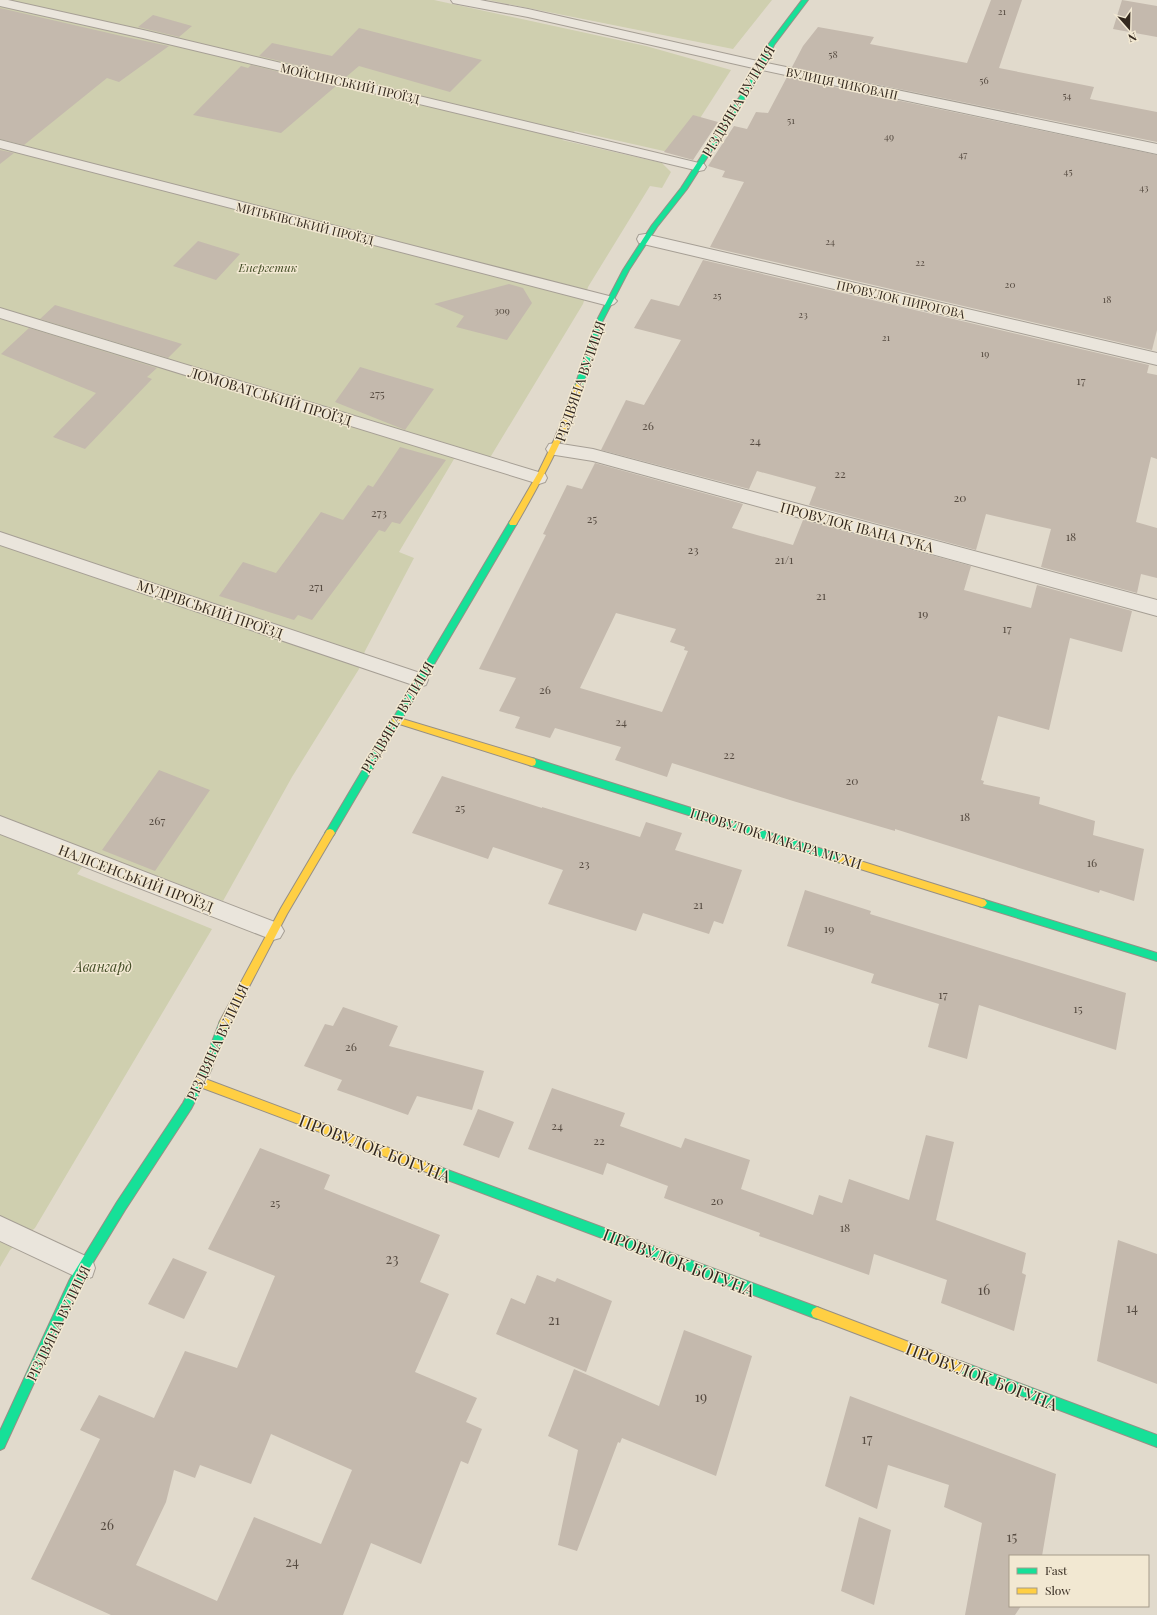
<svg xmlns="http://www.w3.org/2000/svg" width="1157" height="1615" viewBox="0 0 1157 1615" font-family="'Playfair Display',serif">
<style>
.green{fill:#cfcfaf}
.building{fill:#c4b9ad;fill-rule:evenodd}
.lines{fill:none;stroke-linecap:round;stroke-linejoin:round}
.lane-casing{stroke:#a69f95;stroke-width:2}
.street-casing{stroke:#a69f95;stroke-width:2}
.fast-casing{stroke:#968f85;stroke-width:2}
.slow-casing{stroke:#968f85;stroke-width:2}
.lane{fill:#eae5dc;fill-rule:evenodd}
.street{fill:#eae5dc;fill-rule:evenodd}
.fast{fill:#16e098;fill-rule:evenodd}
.slow{fill:#ffcf43;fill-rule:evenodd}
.labels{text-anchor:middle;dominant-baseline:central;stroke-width:3;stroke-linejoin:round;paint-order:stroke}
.far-number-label{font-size:10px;fill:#574c42}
.far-street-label{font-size:12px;fill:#33281e;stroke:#f2e8d2}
.far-park-label{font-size:12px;font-style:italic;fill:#444e27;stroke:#f2e8d2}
.number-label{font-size:12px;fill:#574c42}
.street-label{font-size:14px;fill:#33281e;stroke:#f2e8d2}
.park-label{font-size:14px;font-style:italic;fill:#444e27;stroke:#f2e8d2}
.near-number-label{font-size:14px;fill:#574c42}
.near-street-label{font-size:17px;fill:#33281e;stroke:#f2e8d2}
</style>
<rect width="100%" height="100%" fill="#e1dacc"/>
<path class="green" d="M0 0H434L646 46 731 70 677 154 575 131 562 140 662 163 671 172 662 188 650 186 588 287 583 304 491 456 454 459 399 552 414 558 365 651 359 669 292 777 223 901 94 852 77 874 212 929 35 1228 10 1250 0 1267Z
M488 0H772L733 49Z"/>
<path class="building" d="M991 0H1022L999 68 1094 87 1090 99 1157 112V142L792 67 803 46 818 27 874 37 870 44 967 63Z
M1122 0 1157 6V37L1113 29Z
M0 8 126 37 169 46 119 82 107 78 24 145 0 139Z
M153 15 192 26 179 37 138 27Z
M359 28 482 60 450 92 359 66 346 77 259 56 272 43 332 56Z
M251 65 336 86 281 133 193 115 241 66 248 68Z
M787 77 1157 155V330L1152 350 710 247 744 182 722 177 725 171 708 166 734 126 747 129 756 112 768 113Z
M693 115 718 122 693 160 664 152Z
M0 150 14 153 0 164Z
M198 241 240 254 216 280 173 266Z
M703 260 1149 365 1147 373 1157 375V459L1151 457 1136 522 1157 528V578L1141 574 1137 593 1041 567 1051 529 986 514 976 550 809 505 816 487 757 471 749 489 601 450 626 400 644 405 681 340 634 328 651 299 679 306Z
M509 284 523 288 532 303 507 340 456 327 464 316 434 304Z
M55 305 182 344 168 358 40 319Z
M29 328 157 368 147 377 152 379 85 449 53 437 96 393 1 354Z
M360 367 434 389 405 430 335 402Z
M400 447 446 460 400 524 392 522 385 532 379 530 312 620 298 615 294 620 219 596 243 562 276 573 321 512 343 520 368 485 373 487Z
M595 463 743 504 732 528 793 545 803 520 971 566 964 590 1031 608 1037 585 1132 611 1122 652 1070 638 1049 730 998 716 981 780 984 781 983 784 1040 797 1039 804 1095 821 1093 835 1144 849 1134 901 1100 890 1099 893 895 829V831L793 801 672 763 667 777 615 760 621 747 555 728 550 738 515 728 520 717 499 711 516 678 479 669 546 535 543 534 567 485 582 489ZM616 613 676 629 670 642 685 647 684 650 688 651 662 712 580 688Z
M159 770 210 790 155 871 102 850Z
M442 776 542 808V807L640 837 646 822 682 833 675 850 742 870 723 924 714 921 709 934 643 913 636 931 548 904 563 870 493 847 488 859 412 833Z
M805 890 871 911 870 914 1126 993 1116 1050 979 1005 967 1059 928 1047 939 1004 871 983 874 974 787 946Z
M343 1007 398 1026 389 1046 484 1071 472 1110 417 1096 408 1115 337 1090 342 1080 304 1066 325 1024 333 1026Z
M552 1088 625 1113 620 1126 681 1148 685 1138 750 1160 741 1189 813 1215 819 1195 842 1203 849 1179 909 1200 926 1135 954 1142 936 1220 1026 1253 1022 1273 1026 1275 1014 1331 941 1303 947 1280 874 1254 869 1275 759 1236 760 1233 664 1198 668 1186 607 1163 603 1175 528 1149Z
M478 1109 514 1122 499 1158 463 1145Z
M260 1148 330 1175 324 1189 440 1235 420 1282 449 1294 415 1372 477 1398 466 1422 482 1429 468 1464 461 1461 421 1564 371 1543 343 1615H111L31 1579 100 1439 80 1430 99 1395 154 1418 185 1351 237 1368 275 1276 208 1249ZM271 1434 352 1470 321 1544 254 1517 217 1601 136 1565 166 1502 174 1470 195 1478 200 1465 251 1484Z
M1118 1240 1157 1254V1384L1097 1361Z
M173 1258 207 1272 184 1319 148 1304Z
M537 1275 555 1282 557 1278 612 1301 586 1372 496 1334 511 1298 525 1304Z
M684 1330 752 1356 716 1476 622 1438 620 1443 618 1442 577 1551 558 1545 578 1450 548 1436 574 1369 659 1406Z
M850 1396 1056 1474 1042 1556H1010V1606H1021L1015 1615H965L982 1523 944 1507 949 1485 888 1465 877 1509 825 1486Z
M859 1517 891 1530 874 1605 841 1591Z"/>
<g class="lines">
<g class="lane-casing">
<path id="lane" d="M0 0H8L143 30 699 163 704 164 706 167 704 170 699 171 143 38 0 6Z
M0 140 609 296 614 298 617 301 614 304 609 306 0 148Z
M0 308 545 474 547 478 545 482 539 484 0 318Z
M0 532 426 675 428 680 426 685 419 687 0 545Z
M0 816 280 924 284 931 280 938 273 940 0 834Z
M0 1216 92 1259 95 1268 92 1277 83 1280 0 1241Z"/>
</g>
<g class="street-casing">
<path id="street" d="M451 0H480L528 9 762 62 1157 144V154L762 70 528 17 458 4 453 3Z
M645 234 1157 353V365L639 243 637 239 639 235Z
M555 443 593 449 1157 600V616L593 461 549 454 546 449 549 444Z"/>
</g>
<g class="fast-casing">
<path id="fast" d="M802 0H808L774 45 761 73 687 189 657 227 629 270 601 324 583 386 582 388H576L575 386 595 324 623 270 652 225 681 188 755 73 768 45Z
M513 520 517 523 516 525 333 836 330 837 327 836 325 833 327 830 510 521Z
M532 758 841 855 844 856 846 859 844 862 841 863 529 765 528 762 529 759Z
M982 899 1157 953V961L979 906 977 903 979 900Z
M224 1019 228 1021 229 1024 211 1070 191 1109 125 1210 78 1287 4 1448 0 1450V1431L70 1279 117 1202 183 1103 203 1065 220 1021Z
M437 1166 817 1307 821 1309 823 1313 821 1317 817 1319 437 1176 433 1175 432 1171 433 1167Z
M960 1361 1157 1435V1447L956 1371 954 1367 956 1363Z"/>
</g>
<g class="slow-casing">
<path id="slow" d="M576 384H582L583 386C566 436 542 480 516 525H510L509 523 538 473 554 440Z
M396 717 532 758 535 759 536 762 535 765 532 766 393 722 392 720 393 718Z
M330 829 333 830 335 833 333 836 287 914 228 1027 224 1029 220 1027 219 1024 220 1021 281 908 327 830Z
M841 855 982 899 985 900 987 903 985 906 982 907 841 863 838 862 836 859 838 856Z
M200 1077 437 1166 441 1167 442 1171 441 1175 437 1176 200 1087 196 1085 195 1082 196 1079Z
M817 1307 964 1363 966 1367 964 1371 960 1373 813 1317 811 1313 813 1309Z"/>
</g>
<use href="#lane" class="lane"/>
<use href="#street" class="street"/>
<use href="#fast" class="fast"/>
<use href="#slow" class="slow"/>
</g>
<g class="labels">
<g class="far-number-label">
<text x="1002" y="11">21</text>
<text x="833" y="54">58</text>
<text x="984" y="80">56</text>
<text x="1067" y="95">54</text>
<text x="791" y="120">51</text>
<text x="889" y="136">49</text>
<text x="963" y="154">47</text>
<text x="1068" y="171">45</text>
<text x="1144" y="187">43</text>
<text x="830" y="241">24</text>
<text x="920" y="262">22</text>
<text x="1010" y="284">20</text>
<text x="717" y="295">25</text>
<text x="1107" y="299">18</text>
<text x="502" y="310">309</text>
<text x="803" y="314">23</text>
<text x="886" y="337">21</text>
<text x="985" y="353">19</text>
</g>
<g class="far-street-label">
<text transform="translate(350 83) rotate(13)">МОЙСИНСЬКИЙ ПРОЇЗД</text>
<text transform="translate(842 83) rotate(12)">ВУЛИЦЯ ЧИКОВАНІ</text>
<text transform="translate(305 223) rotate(14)">МИТЬКІВСЬКИЙ ПРОЇЗД</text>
<text transform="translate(901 299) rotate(13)">ПРОВУЛОК ПИРОГОВА</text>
</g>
<g class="far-park-label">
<text x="268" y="267">Енергетик</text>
</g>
<g class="number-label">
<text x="1081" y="380">17</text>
<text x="377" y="393">275</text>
<text x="648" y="425">26</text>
<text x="755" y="440">24</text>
<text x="840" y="473">22</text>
<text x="960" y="497">20</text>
<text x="379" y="512">273</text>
<text x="592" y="518">25</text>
<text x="1071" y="536">18</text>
<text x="693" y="549">23</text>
<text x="784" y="559">21/1</text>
<text x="316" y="586">271</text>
<text x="821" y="595">21</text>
<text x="923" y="613">19</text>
<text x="1007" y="628">17</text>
<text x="545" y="689">26</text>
<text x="621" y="721">24</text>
<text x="729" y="754">22</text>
<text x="852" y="780">20</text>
<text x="460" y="807">25</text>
<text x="965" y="816">18</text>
<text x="157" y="820">267</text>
<text x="1092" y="862">16</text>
<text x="584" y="863">23</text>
<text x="698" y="904">21</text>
<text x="829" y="928">19</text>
<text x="943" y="994">17</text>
<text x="1078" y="1008">15</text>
<text x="351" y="1046">26</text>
<text x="557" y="1125">24</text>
<text x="599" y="1140">22</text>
<text x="717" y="1200">20</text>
<text x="275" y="1202">25</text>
<text x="845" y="1227">18</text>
</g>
<g class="street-label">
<text transform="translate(738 101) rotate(-59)">РІЗДВЯНА ВУЛИЦЯ</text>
<text transform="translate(580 381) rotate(-71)">РІЗДВЯНА ВУЛИЦЯ</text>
<text transform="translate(270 396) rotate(17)">ЛОМОВАТСЬКИЙ ПРОЇЗД</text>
<text transform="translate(857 527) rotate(15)">ПРОВУЛОК ІВАНА ГУКА</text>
<text transform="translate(210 609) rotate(19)">МУДРІВСЬКИЙ ПРОЇЗД</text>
<text transform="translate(397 717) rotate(-59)">РІЗДВЯНА ВУЛИЦЯ</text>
<text transform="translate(776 838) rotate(17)">ПРОВУЛОК МАКАРА МУХИ</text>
<text transform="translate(136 878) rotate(21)">НАЛІСЕНСЬКИЙ ПРОЇЗД</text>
<text transform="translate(217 1042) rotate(-65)">РІЗДВЯНА ВУЛИЦЯ</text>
<text transform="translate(58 1323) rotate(-64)">РІЗДВЯНА ВУЛИЦЯ</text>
</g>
<g class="park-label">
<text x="103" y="966">Авангард</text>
</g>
<g class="near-number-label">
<text x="392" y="1258">23</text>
<text x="984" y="1289">16</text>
<text x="1132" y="1307">14</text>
<text x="554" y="1319">21</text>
<text x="701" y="1396">19</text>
<text x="867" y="1438">17</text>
<text x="107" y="1524">26</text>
<text x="1012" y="1536">15</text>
<text x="292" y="1561">24</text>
</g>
<g class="near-street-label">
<text transform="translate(375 1148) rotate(21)">ПРОВУЛОК БОГУНА</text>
<text transform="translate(679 1262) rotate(21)">ПРОВУЛОК БОГУНА</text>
<text transform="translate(982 1376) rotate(21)">ПРОВУЛОК БОГУНА</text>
</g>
</g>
<rect x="1009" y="1555" width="140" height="52" fill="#f2e8d2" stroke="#a69b8a"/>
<rect x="1017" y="1568" width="20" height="6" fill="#16e098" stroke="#a69b8a"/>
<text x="1045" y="1575" font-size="12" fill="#33281e">Fast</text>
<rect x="1017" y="1588" width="20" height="6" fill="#ffcf43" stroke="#a69b8a"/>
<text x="1045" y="1595" font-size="12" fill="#33281e">Slow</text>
<g transform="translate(1129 28) rotate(160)" stroke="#f2e8d2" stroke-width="3" paint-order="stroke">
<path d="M0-3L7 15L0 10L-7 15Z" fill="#33281e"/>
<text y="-6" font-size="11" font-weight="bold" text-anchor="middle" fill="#33281e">N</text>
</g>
</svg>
